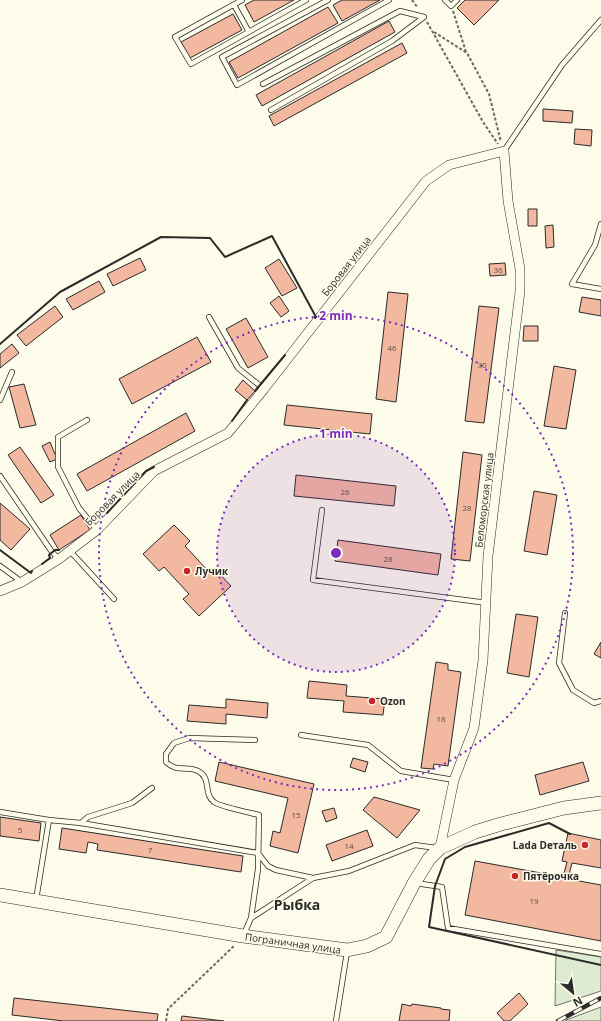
<svg xmlns="http://www.w3.org/2000/svg" width="601" height="1021" viewBox="0 0 601 1021" font-family="'Open Sans',sans-serif">
<style>
.green{fill:#deebd1;stroke:#74746e}
.building{fill:#f2b8a0;stroke:#2b2b2b}
.lines{fill:none;stroke-linecap:round;stroke-linejoin:round}
.service-casing{stroke:#2b2b2b;stroke-width:6}
.minor-casing{stroke:#2b2b2b;stroke-width:10}
.secondary-casing{stroke:#2b2b2b;stroke-width:14}
.path{stroke:#6a6964;stroke-width:2;stroke-dasharray:3 2;stroke-linecap:butt}
.service{stroke:#fdfbea;stroke-width:4.5}
.minor{stroke:#fdfbea;stroke-width:9}
.secondary{stroke:#fdfbea;stroke-width:13}
.rail-casing{stroke:#2b2b2b;stroke-width:4.5}
.rail{stroke:#fdfbea;stroke-width:3;stroke-dasharray:9;stroke-linecap:butt}
.wall{stroke:#2b2b2b;stroke-width:2}
.ring{fill:none;stroke:#7b2cbf;stroke-width:2;stroke-dasharray:2 4}
.poi-dot{fill:#c62828;stroke:#fdfbea;stroke-width:1.5}
.labels{text-anchor:middle;dominant-baseline:central;stroke-width:3;stroke-linejoin:round;paint-order:stroke}
.number-label{font-size:8px;fill:#5d4e48}
.street-label{font-size:10px;fill:#2b2b2b;stroke:#fdfbea}
.poi-label{font-size:10px;font-weight:bold;fill:#2b2b2b;stroke:#fdfbea;text-anchor:start}
.district-label{font-size:14px;font-weight:bold;fill:#2b2b2b;stroke:#fdfbea}
.centre{fill:#7b2cbf;stroke:#fdfbea;stroke-width:2}
.ring-label{font-size:12px;text-anchor:middle;font-weight:bold;fill:#7b2cbf;stroke:#fdfbea;stroke-width:3;stroke-linejoin:round;paint-order:stroke}
</style>
<rect width="100%" height="100%" fill="#fdfbea"/>
<path class="green" d="M556 950 601 957V991L555 1006Z
M601 1007V1021H565L566 1020Z"/>
<path class="building" d="M254 0H294L254 22 245 5Z
M342 0H380L342 21 333 5Z
M465 0H499L474 25 457 8Z
M328 7 338 23 238 78 229 62Z
M233 14 242 30 190 58 181 42Z
M389 21 395 32 262 106 256 95Z
M402 43 407 53 274 126 269 116Z
M543 109 573 111 572 123 543 121Z
M575 129 592 130 591 146 574 144Z
M528 209H537V226H528Z
M553 225 554 247 546 248 545 226Z
M140 258 146 270 113 286 107 274Z
M279 259 297 288 282 296 265 268Z
M505 263 506 275 490 276 489 264Z
M99 281 105 292 73 310 66 299Z
M388 292 408 294 396 402 376 399Z
M279 296 289 311 281 317 270 303Z
M582 297 601 300V316L579 312Z
M55 306 63 317 26 346 17 335Z
M479 306 499 308 484 423 465 421Z
M246 318 268 357 248 368 226 329Z
M524 326H538V341H523Z
M197 337 211 362 132 404 119 379Z
M12 344 19 353 0 368V354Z
M554 366 576 370 566 429 544 426Z
M243 380 255 391 247 400 235 390Z
M24 384 36 425 20 428 9 387Z
M287 405 372 414 370 434 284 425Z
M186 413 195 431 87 491 77 474Z
M50 442 57 459 50 462 42 446Z
M20 447 54 495 41 503 8 455Z
M463 452 482 455 470 561 451 559Z
M296 475 396 486 394 506 294 496Z
M534 491 557 495 547 555 524 551Z
M0 503 30 529 11 550 0 540Z
M81 515 90 530 59 550 50 535Z
M174 525 190 541 185 546 211 574 216 570 231 586 199 616 183 599 189 594 164 567 159 571 143 554Z
M338 540 441 554 438 575 335 561Z
M516 614 538 617 529 677 507 673Z
M601 642V658L594 654Z
M436 662 448 664V670L461 672 448 766 434 764 433 769 421 768Z
M309 681 347 685 346 696 385 699 383 715 343 712 344 701 307 698Z
M226 699 268 703 267 718 226 714V724L187 721 189 705 226 708Z
M353 758 368 762 365 772 350 767Z
M219 762 314 784 298 853 270 846 273 831 280 833 288 798 215 781Z
M583 762 589 781 540 795 535 775Z
M374 797 420 810 397 838 363 810Z
M334 808 337 818 326 822 322 811Z
M0 817 41 823 39 841 0 836Z
M62 828 243 856 241 872 97 850 98 844 88 842 86 853 59 849Z
M367 830 373 846 332 861 326 845Z
M568 833 601 840V868L572 863 568 879 601 885V941L465 915 475 861 563 877 567 862 562 861Z
M519 993 528 1004 510 1021H504L497 1013Z
M14 998 158 1014 157 1021H64L12 1015Z
M402 1004 411 1006 412 1004 441 1008V1009L450 1010 449 1021H399Z
M182 1016 224 1021H181Z"/>
<g class="lines">
<g class="service-casing">
<path id="service" d="M242 0 175 37 191 64 306 0
M328 0 222 57 237 85 389 0
M445 0 451 6 457 0
M234 5 249 32
M263 84 400 11 424 17 392 41 271 110
M504 151 562 65 601 20
M601 224 595 245 572 284 601 289
M209 317 238 368 264 389
M0 400 12 372
M87 420 58 437V467L79 508 97 530
M0 476 52 552 59 559
M322 510 313 580 487 603
M70 551 114 599
M0 566 22 582
M565 613 559 663 573 690 594 703 601 701
M301 735 368 745 401 771 454 780
M0 812 49 820
M81 823 88 817 132 803 152 788
M415 883 442 887 448 928 601 954
M36 900 49 820 81 823 258 853 268 866 276 870 313 878
M251 918 258 869 259 815C251 813 218 806 214 802 203 794 212 778 198 771 187 765 177 773 166 762V754L174 743 189 738 255 740
M244 934 251 918 313 878 349 871 415 845 436 848
M336 1021 347 952"/>
</g>
<g class="minor-casing">
<path id="minor" d="M0 591 22 582 59 559 97 530 154 471 228 433 264 389 426 181 449 165 504 151 508 201 520 269V291L488 556 483 660 474 728 454 780 440 848"/>
</g>
<g class="secondary-casing">
<path id="secondary" d="M0 895 243 936 347 950 367 946 386 937 414 883 429 859 440 848 475 832 501 824 564 808 601 803"/>
</g>
<path class="path" d="M412 0 418 8
M453 11 466 52
M427 22 483 122 498 144
M434 32 467 53 489 94 501 142
M166 1021 168 1009 234 946"/>
<use href="#service" class="service"/>
<use href="#minor" class="minor"/>
<use href="#secondary" class="secondary"/>
<g class="rail-casing">
<path id="rail" d="M558 1021 601 998"/>
</g>
<use href="#rail" class="rail"/>
<path class="wall" d="M0 344 60 292 161 237 210 238 225 257 272 236 316 317 315 318
M255 391 285 355
M232 421 247 400
M107 513 146 471 154 467
M0 550 31 573 32 571
M42 564 50 558 49 555 55 550H59
M570 834 549 823 465 847 445 859 435 886 429 927 601 965"/>
</g>
<circle cx="336" cy="553" r="119" fill="#7b2cbf" fill-opacity=".12"/>
<g class="ring">
<circle cx="336" cy="553" r="119"/>
<circle cx="336" cy="553" r="237"/>
</g>
<g class="poi-dot">
<circle cx="187" cy="571" r="4"/>
<circle cx="372" cy="701" r="4"/>
<circle cx="585" cy="845" r="4"/>
<circle cx="515" cy="876" r="4"/>
</g>
<g class="labels">
<g class="number-label">
<text x="498" y="269">36</text>
<text x="392" y="347">46</text>
<text x="482" y="364">30</text>
<text x="345" y="491">26</text>
<text x="467" y="507">28</text>
<text x="388" y="558">28</text>
<text x="441" y="718">18</text>
<text x="296" y="814">15</text>
<text x="20" y="829">5</text>
<text x="349" y="845">14</text>
<text x="150" y="849">7</text>
<text x="534" y="900">19</text>
</g>
<g class="street-label">
<text transform="translate(346 266) rotate(-52)">Боровая улица</text>
<text transform="translate(112 498) rotate(-45)">Боровая улица</text>
<text transform="translate(484 500) rotate(-83)">Беломорская улица</text>
<text transform="translate(293 943) rotate(8)">Пограничная улица</text>
</g>
<g class="poi-label">
<text x="195" y="571">Лучик</text>
<text x="380" y="701">Ozon</text>
<text x="577" y="845" text-anchor="end">Lada Dеталь</text>
<text x="523" y="876">Пятёрочка</text>
</g>
<g class="district-label">
<text x="297" y="904">Рыбка</text>
</g>
</g>
<circle cx="336" cy="553" r="6" class="centre"/>
<g class="ring-label">
<text x="336" y="320">2 min</text>
<text x="336" y="438">1 min</text>
</g>
<g transform="translate(573 993) rotate(151)" stroke="#fdfbea" stroke-width="3" paint-order="stroke">
<path d="M0-3L7 15L0 10L-7 15Z" fill="#2b2b2b"/>
<text y="-6" font-size="11" font-weight="bold" text-anchor="middle" fill="#2b2b2b">N</text>
</g>
</svg>
